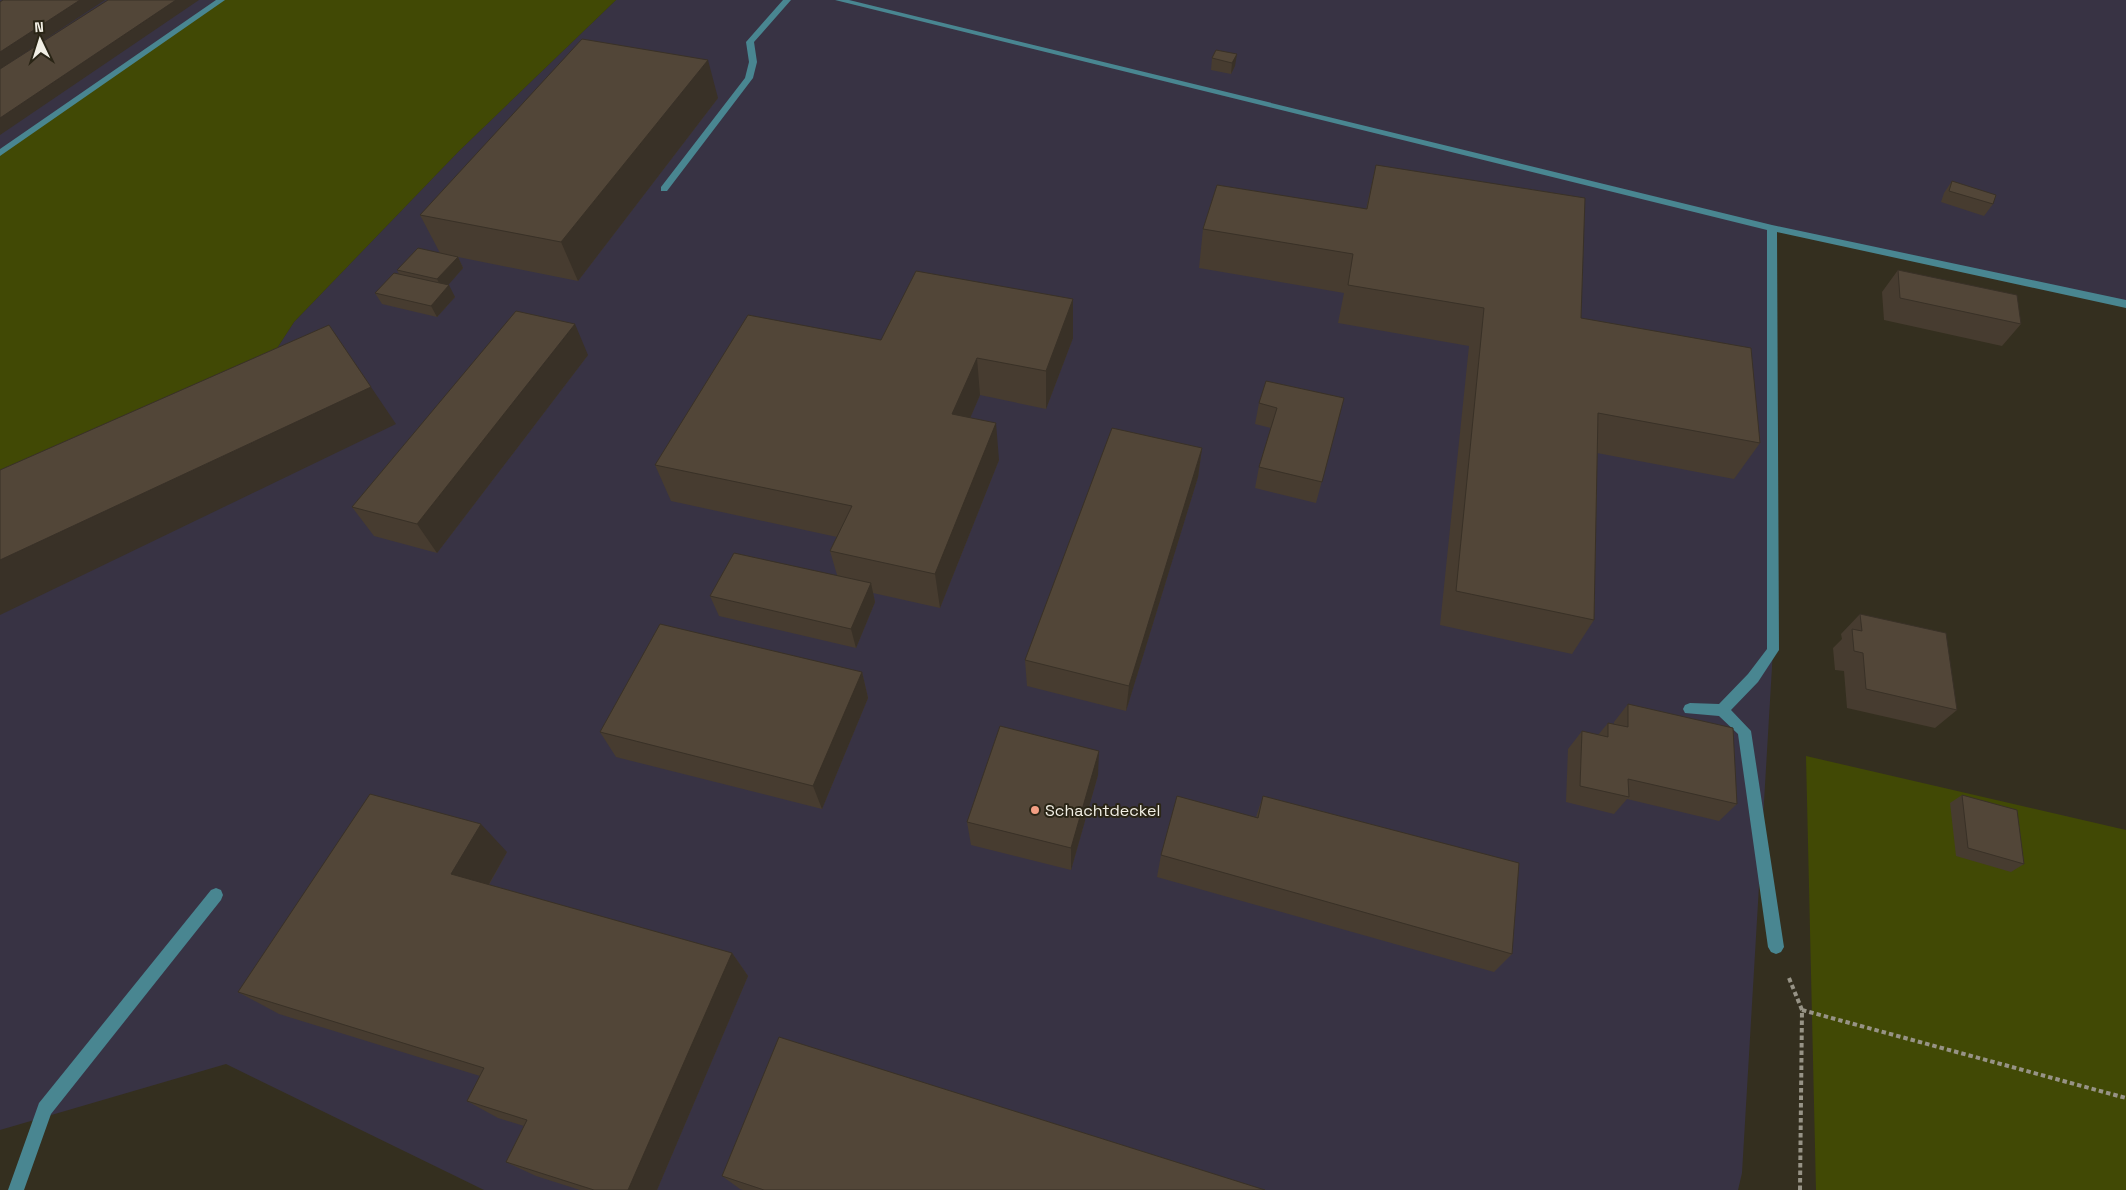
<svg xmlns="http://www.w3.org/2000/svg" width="2126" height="1190" viewBox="0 0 2126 1190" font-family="'Space Grotesk',sans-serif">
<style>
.industrial{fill:#383344}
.green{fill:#414905}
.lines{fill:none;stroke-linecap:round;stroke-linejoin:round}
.path{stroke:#979386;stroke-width:4;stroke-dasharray:4.5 3;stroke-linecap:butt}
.minor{fill:#498691;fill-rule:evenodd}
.wall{fill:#473c30}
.shaded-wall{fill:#393127}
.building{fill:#524638;stroke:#393127}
.poi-dot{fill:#f39f84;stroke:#2a2516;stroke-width:2}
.labels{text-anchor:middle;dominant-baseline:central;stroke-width:4;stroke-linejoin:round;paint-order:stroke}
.poi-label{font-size:16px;fill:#f2efe5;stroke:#2a2516;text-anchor:start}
</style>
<rect width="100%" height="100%" fill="#342f1f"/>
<path class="industrial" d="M0 0H221L0 153Z
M616 0H2126V304L1772 228 1773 650 1742 1173 1738 1190H484L226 1064 0 1130V484L272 356 294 322 459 151Z"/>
<path class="green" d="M221 0H616L459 151 294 322 272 356 0 484V153Z
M1806 756 2126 830V1190H1816Z"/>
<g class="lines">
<path class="path" d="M1789 978 1802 1010 1800 1190
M1802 1010 2126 1098"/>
<path class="minor" d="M216 0H225L0 156V149Z
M783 0H791L754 42 757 62 753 78 667 191H661V187L745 78 749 62 746 42Z
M835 0H849L1772 225 2126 300V308L1777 232 1779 650 1758 682 1731 710 1751 731 1784 947 1781 952 1776 954 1771 952 1768 947 1738 734 1719 716 1685 713 1683 709 1685 705 1690 703 1719 704 1748 674 1767 649V230Z
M216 888 221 890 223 895 221 900 51 1114 24 1190H8L39 1103 211 890Z"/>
</g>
<path class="wall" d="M1216 50 1235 66 1231 74 1211 70 1212 58Z
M718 98 578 281 458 257 463 268 448 285 455 297 437 317 382 304 375 293 399 274 397 270 440 253 420 215Z
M1376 165 1581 318 1760 443 1734 479 1597 453 1594 620 1572 654 1440 625 1469 346 1338 323 1344 293 1199 268 1203 229 1366 209Z
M1952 181 1993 204 1984 216 1941 202 1944 193Z
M1898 270 2021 324 2002 346 1884 320 1882 292Z
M1073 299V338L1046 409 980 395 970 418 999 460 940 608 873 593 875 602 856 648 719 616 710 596 837 575 830 551 837 537 671 501 655 465 881 340Z
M588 355 437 553 374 536 352 507Z
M1344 398 1316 503 1255 488 1259 467 1271 428 1255 424 1259 403Z
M1202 448 1198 477 1126 711 1027 686 1025 660Z
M1860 614 1957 710 1935 728 1847 708 1844 671 1835 670 1833 648 1842 639 1841 634Z
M862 672 868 698 822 809 616 757 600 732Z
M1628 704 1737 804 1719 821 1627 799 1614 814 1566 802 1568 749 1582 731 1598 735 1608 723 1614 724V722Z
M1098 775 1071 870 971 845 967 822Z
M1962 795 2024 864 2011 872 1956 856 1950 803Z
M1263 796 1512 954 1494 972 1157 877 1161 855 1256 817Z
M507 852 489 885 732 953 748 976 657 1190H580L536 1176 506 1162 524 1126 498 1118 467 1101 480 1076 279 1014 238 992Z
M722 1176 1265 1190H743L740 1189Z"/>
<path class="shaded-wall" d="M80 0H105L0 69V52Z
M176 0H199L0 135V118Z
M1237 54 1235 66 1231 74 1232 63Z
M708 60 718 98 578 281 561 242Z
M458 257 463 268 443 291 437 279Z
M449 285 455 297 437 317 431 306Z
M1073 299V338L1046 409V371Z
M575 324 588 355 437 553 417 524Z
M977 358 980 395 956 451 952 414Z
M371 387 396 424 0 615V560Z
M996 423 999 460 940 608 935 574Z
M1202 448 1198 477 1126 711 1129 686Z
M871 583 875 602 856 648 851 629Z
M862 672 868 698 822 809 813 786Z
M1099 751 1098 775 1071 870V848Z
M481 824 507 852 480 900 451 874Z
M732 953 748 976 657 1190H628Z"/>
<path class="building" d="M3 0H80L0 52V2Z
M108 0H176L0 118V69Z
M582 39 708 60 561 242 420 215Z
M1216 50 1237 54 1232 63 1212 58Z
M1376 165 1585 198 1581 318 1751 348 1760 443 1598 413 1594 620 1456 591 1484 308 1348 285 1353 254 1203 229 1217 185 1367 209Z
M1952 181 1996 195 1993 204 1949 191Z
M418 248 458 257 437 279 397 270Z
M1898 270 2017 295 2021 324 1900 298Z
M916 271 1073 299 1046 371 977 358 952 414 996 423 935 574 830 551 852 506 655 465 748 315 881 340Z
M394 273 449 285 431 306 375 293Z
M516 311 575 324 417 524 352 507Z
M329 325 371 387 0 560V470Z
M1266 381 1344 398 1322 482 1259 467 1277 408 1259 403Z
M1112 428 1202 448 1129 686 1025 660Z
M734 553 871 583 851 629 710 596Z
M1860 614 1946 633 1957 710 1866 689 1863 653 1854 651 1852 629 1862 631Z
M660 624 862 672 813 786 600 732Z
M1628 704 1733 728 1737 804 1628 779 1629 797 1580 786 1582 731 1608 737V723L1628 727Z
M1000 726 1099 751 1071 848 967 822Z
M370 794 481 824 451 874 732 953 628 1190H594L506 1162 527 1120 467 1101 484 1068 238 992Z
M1962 795 2017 810 2024 864 1968 848Z
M1177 796 1258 818 1263 796 1519 863 1512 954 1161 855Z
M779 1037 1265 1190H764L722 1176Z"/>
<circle class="poi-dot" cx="1035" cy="810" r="5"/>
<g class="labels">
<g class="poi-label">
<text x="1045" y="810">Schachtdeckel</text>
</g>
</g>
<g transform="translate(40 40) rotate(356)" stroke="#2a2516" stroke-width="4" paint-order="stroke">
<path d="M0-4L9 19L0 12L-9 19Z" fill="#f2efe5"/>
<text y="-8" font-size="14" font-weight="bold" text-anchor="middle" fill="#f2efe5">N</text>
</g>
</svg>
